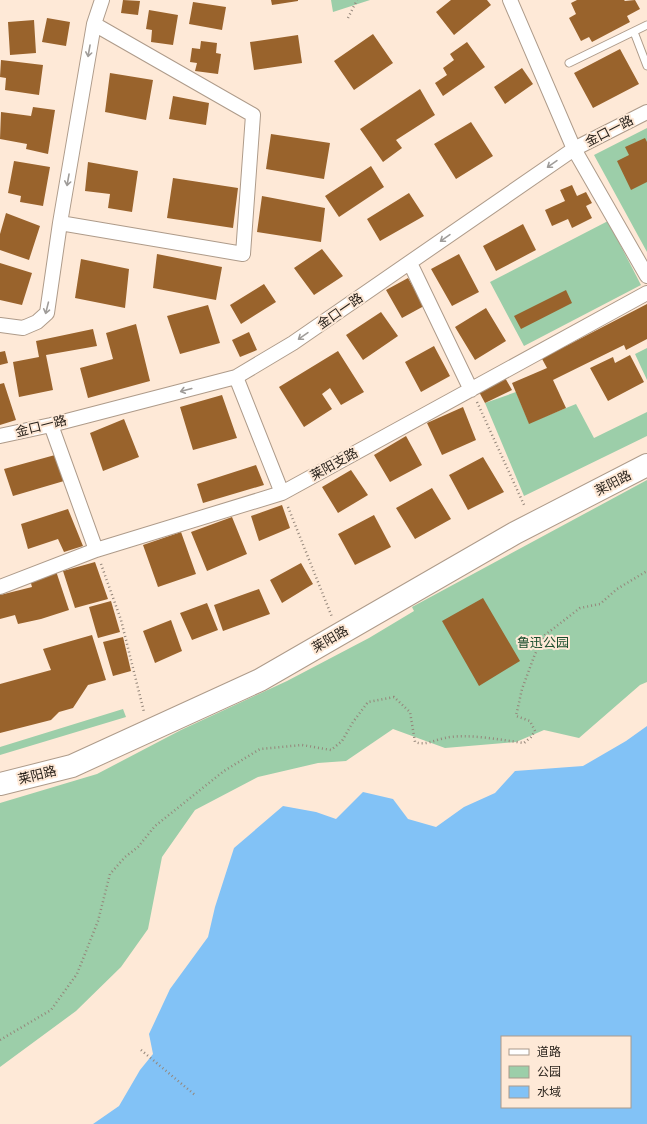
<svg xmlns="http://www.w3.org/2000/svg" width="647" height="1124" viewBox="0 0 647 1124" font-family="Rubik,'Noto Sans SC',sans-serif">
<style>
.green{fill:#9ccea9}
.water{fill:#82c2f6;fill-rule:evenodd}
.building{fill:#99632c}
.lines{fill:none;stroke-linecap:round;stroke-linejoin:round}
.service-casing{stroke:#ae9b8a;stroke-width:9}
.minor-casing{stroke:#ae9b8a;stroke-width:16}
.primary-casing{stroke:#ae9b8a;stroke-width:24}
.path{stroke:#94867a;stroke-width:2.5;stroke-dasharray:1 3;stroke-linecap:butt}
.service{stroke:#fff;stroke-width:7}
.minor{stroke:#fff;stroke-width:14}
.primary{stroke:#fff;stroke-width:22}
.oneway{stroke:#9f9c99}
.labels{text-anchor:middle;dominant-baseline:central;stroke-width:4;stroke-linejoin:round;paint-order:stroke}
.street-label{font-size:13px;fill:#2a231c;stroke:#fee9d7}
.park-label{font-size:13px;fill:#1a4d2d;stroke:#fee9d7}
</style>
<rect width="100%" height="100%" fill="#fee9d7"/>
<path class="green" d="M331 0H370L333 12Z
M647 128V252L594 155Z
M608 221 641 285 524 346 490 282Z
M647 348V380L635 354Z
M516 392 529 423 576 404 594 438 647 412V436L524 496 485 403Z
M647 480V682L640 685 579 738 544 730 516 742 445 748 393 729 346 761 318 763 258 777 195 810 162 857 148 929 121 967 76 1011 0 1067V803L97 774 181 730 287 681 369 638 414 611 412 607Z
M123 709 126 717 0 755V747Z"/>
<path class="water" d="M647 726V1124H93L119 1106 140 1070 153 1054 149 1034 170 989 208 937 215 907 234 848 283 806 316 812 336 819 363 792 393 799 408 819 436 827 464 807 495 793 515 771 583 766 626 741ZM502 1037H630V1107H502Z"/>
<path class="building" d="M123 0 140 1 138 15 121 13Z
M271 0H298V1L272 5Z
M451 0H487L491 5 454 35 436 12Z
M577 0H624L625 1 635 0 640 9 627 16 630 22 592 42 589 37 581 41 569 18 576 14 571 3Z
M193 2 226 7 222 30 189 24Z
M149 10 178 15 173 45 151 42 152 30 146 29Z
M47 18 70 22 66 46 42 42Z
M34 20 36 53 10 55 8 22Z
M373 34 393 63 354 90 334 61Z
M298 35 302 63 254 70 250 42Z
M201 41 217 43 216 53 221 54 218 74 195 71 197 63 190 62 192 48 200 49Z
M467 42 485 67 443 96 435 83 447 75 443 68 454 60 450 54Z
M620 49 639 84 593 108 574 73Z
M1 60 43 65 39 95 5 90 6 78 0 77Z
M522 68 533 84 505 104 494 87Z
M110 73 153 80 146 120 105 112Z
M420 89 435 115 396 140 402 148 383 162 360 129Z
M173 96 209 103 206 125 169 119Z
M33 107 55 110 48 154 26 149 27 144 0 139 1 112 31 116Z
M471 122 493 156 456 179 434 144Z
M271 134 330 143 324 179 266 169Z
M645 138 647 142V182L631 190 617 161 629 155 625 147Z
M14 161 50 167 43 206 20 202 21 196 8 193Z
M88 162 138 171 132 212 108 208 110 194 85 191Z
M371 166 384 187 339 217 325 196Z
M173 178 238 188 233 228 167 218Z
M572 185 577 196 586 192 592 203 586 206 592 218 572 228 568 219 552 226 545 210 565 201 560 190Z
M409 193 424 216 380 241 367 219Z
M262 196 325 208 321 242 257 232Z
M6 213 40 226 29 260 0 250V234Z
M523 224 536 250 496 271 483 246Z
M322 249 343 276 314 295 294 268Z
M157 254 222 267 216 300 153 288Z
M459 254 479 292 452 306 431 269Z
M81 259 129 269 125 308 75 298Z
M0 263 32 273 22 305 0 300Z
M408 278 424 306 402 318 386 290Z
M264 284 276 302 241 324 230 305Z
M566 290 572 303 521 329 514 316Z
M647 304V339L626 350 624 345 553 380 566 408 529 424 512 383 547 368 541 357 568 345Z
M208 305 220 343 180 354 167 316Z
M486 308 506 341 475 360 455 327Z
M381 312 398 336 363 360 346 335Z
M136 324 150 381 88 398 80 368 113 359 106 333Z
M93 329 97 346 46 355 53 390 19 397 13 362 39 357 36 341Z
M249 332 257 350 240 357 232 340Z
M434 346 450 376 421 392 405 362Z
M5 351 8 363 0 365V352Z
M338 351 364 392 341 405 330 388 322 394 332 409 304 427 279 387Z
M630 355 644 382 608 401 590 368 613 357 615 363Z
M504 376 512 390 485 403 478 390Z
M4 383 16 420 0 425V384Z
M222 395 237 438 193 450 180 407Z
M463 407 476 440 442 455 427 423Z
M124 419 139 457 103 471 90 433Z
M406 436 422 465 390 482 374 455Z
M55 455 64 481 13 496 4 469Z
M483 457 504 492 468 510 449 475Z
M256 465 264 485 203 503 197 484Z
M351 470 368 495 338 513 322 487Z
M432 488 451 519 415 539 396 508Z
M282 505 290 528 259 541 251 516Z
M68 509 83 546 64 552 58 539 28 549 21 524Z
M374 515 391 547 355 565 338 534Z
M232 517 247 554 207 571 191 532Z
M181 532 196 574 158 587 143 545Z
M95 562 108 599 75 608 63 571Z
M301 563 313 584 282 603 270 580Z
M56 571 69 610 41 619 18 624 15 615 0 619V595L32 587 30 580Z
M259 589 270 614 223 631 214 605Z
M483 598 520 661 479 686 442 621Z
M111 601 120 632 98 638 89 607Z
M207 603 218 630 192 640 180 613Z
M171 620 182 651 155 663 143 631Z
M92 635 106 680 88 685 73 708 59 712 51 720 0 733V684L51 670 43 649Z
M123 637 131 671 113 676 103 642Z"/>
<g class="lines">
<g class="service-casing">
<path id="service" d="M634 32 647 66
M569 63 647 25"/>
</g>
<g class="minor-casing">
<path id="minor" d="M510 0 574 149 647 276
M60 223 243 254 253 115 94 24
M410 263 471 390
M0 325 23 328 37 322 47 313 60 223 94 24 102 0
M236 377 282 493
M51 425 96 550
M0 436 51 425 236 377 293 343 574 149 647 112
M0 587 96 550 282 493 647 293"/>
</g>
<g class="primary-casing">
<path id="primary" d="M0 784 72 766 260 680 515 533 647 465"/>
</g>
<path class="path" d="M348 18 357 0
M477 402 525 507
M288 507 332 617
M101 564 121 620 144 712
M0 1040 51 1010 77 974 98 921 110 874 125 857 138 847 155 826 224 771 260 749 302 745 331 750 342 741 353 722 368 702 394 697 410 712 415 742C425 746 434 740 445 738 466 733 502 740 524 743L531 737 535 731 530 721 516 716 522 689 535 654 545 635 580 608 600 604 617 589 647 571
M141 1050 195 1095"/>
<use href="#service" class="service"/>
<use href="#minor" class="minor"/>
<use href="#primary" class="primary"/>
</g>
<defs><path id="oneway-shaft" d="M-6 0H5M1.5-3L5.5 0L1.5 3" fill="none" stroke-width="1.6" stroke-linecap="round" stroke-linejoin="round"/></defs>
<g class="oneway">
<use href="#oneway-shaft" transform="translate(89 51) rotate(100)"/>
<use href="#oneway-shaft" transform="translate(552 164) rotate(145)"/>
<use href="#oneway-shaft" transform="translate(68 180) rotate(100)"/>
<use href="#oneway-shaft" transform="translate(445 238) rotate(145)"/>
<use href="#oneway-shaft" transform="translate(47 308) rotate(104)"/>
<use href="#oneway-shaft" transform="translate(303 336) rotate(145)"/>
<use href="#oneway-shaft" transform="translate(186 390) rotate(165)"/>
</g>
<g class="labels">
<g class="street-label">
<text transform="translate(609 131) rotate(-27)">金口一路</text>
<text transform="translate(340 311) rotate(-35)">金口一路</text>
<text transform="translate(41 426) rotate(-14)">金口一路</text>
<text transform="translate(334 464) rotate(-29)">莱阳支路</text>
<text transform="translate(613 483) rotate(-27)">莱阳路</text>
<text transform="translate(330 639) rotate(-30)">莱阳路</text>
<text transform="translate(37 775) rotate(-14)">莱阳路</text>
</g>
<g class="park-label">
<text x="543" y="642">鲁迅公园</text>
</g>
</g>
<rect x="501" y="1036" width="130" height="72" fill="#fee9d7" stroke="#a99a8c"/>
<rect x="509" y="1049" width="20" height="6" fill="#ffffff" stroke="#a99a8c"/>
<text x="537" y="1056" font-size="12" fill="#2a231c">道路</text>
<rect x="509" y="1066" width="20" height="12" fill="#9ccea9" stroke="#a99a8c"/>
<text x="537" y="1076" font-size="12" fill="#2a231c">公园</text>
<rect x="509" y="1086" width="20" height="12" fill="#82c2f6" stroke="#a99a8c"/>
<text x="537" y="1096" font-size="12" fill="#2a231c">水域</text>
</svg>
